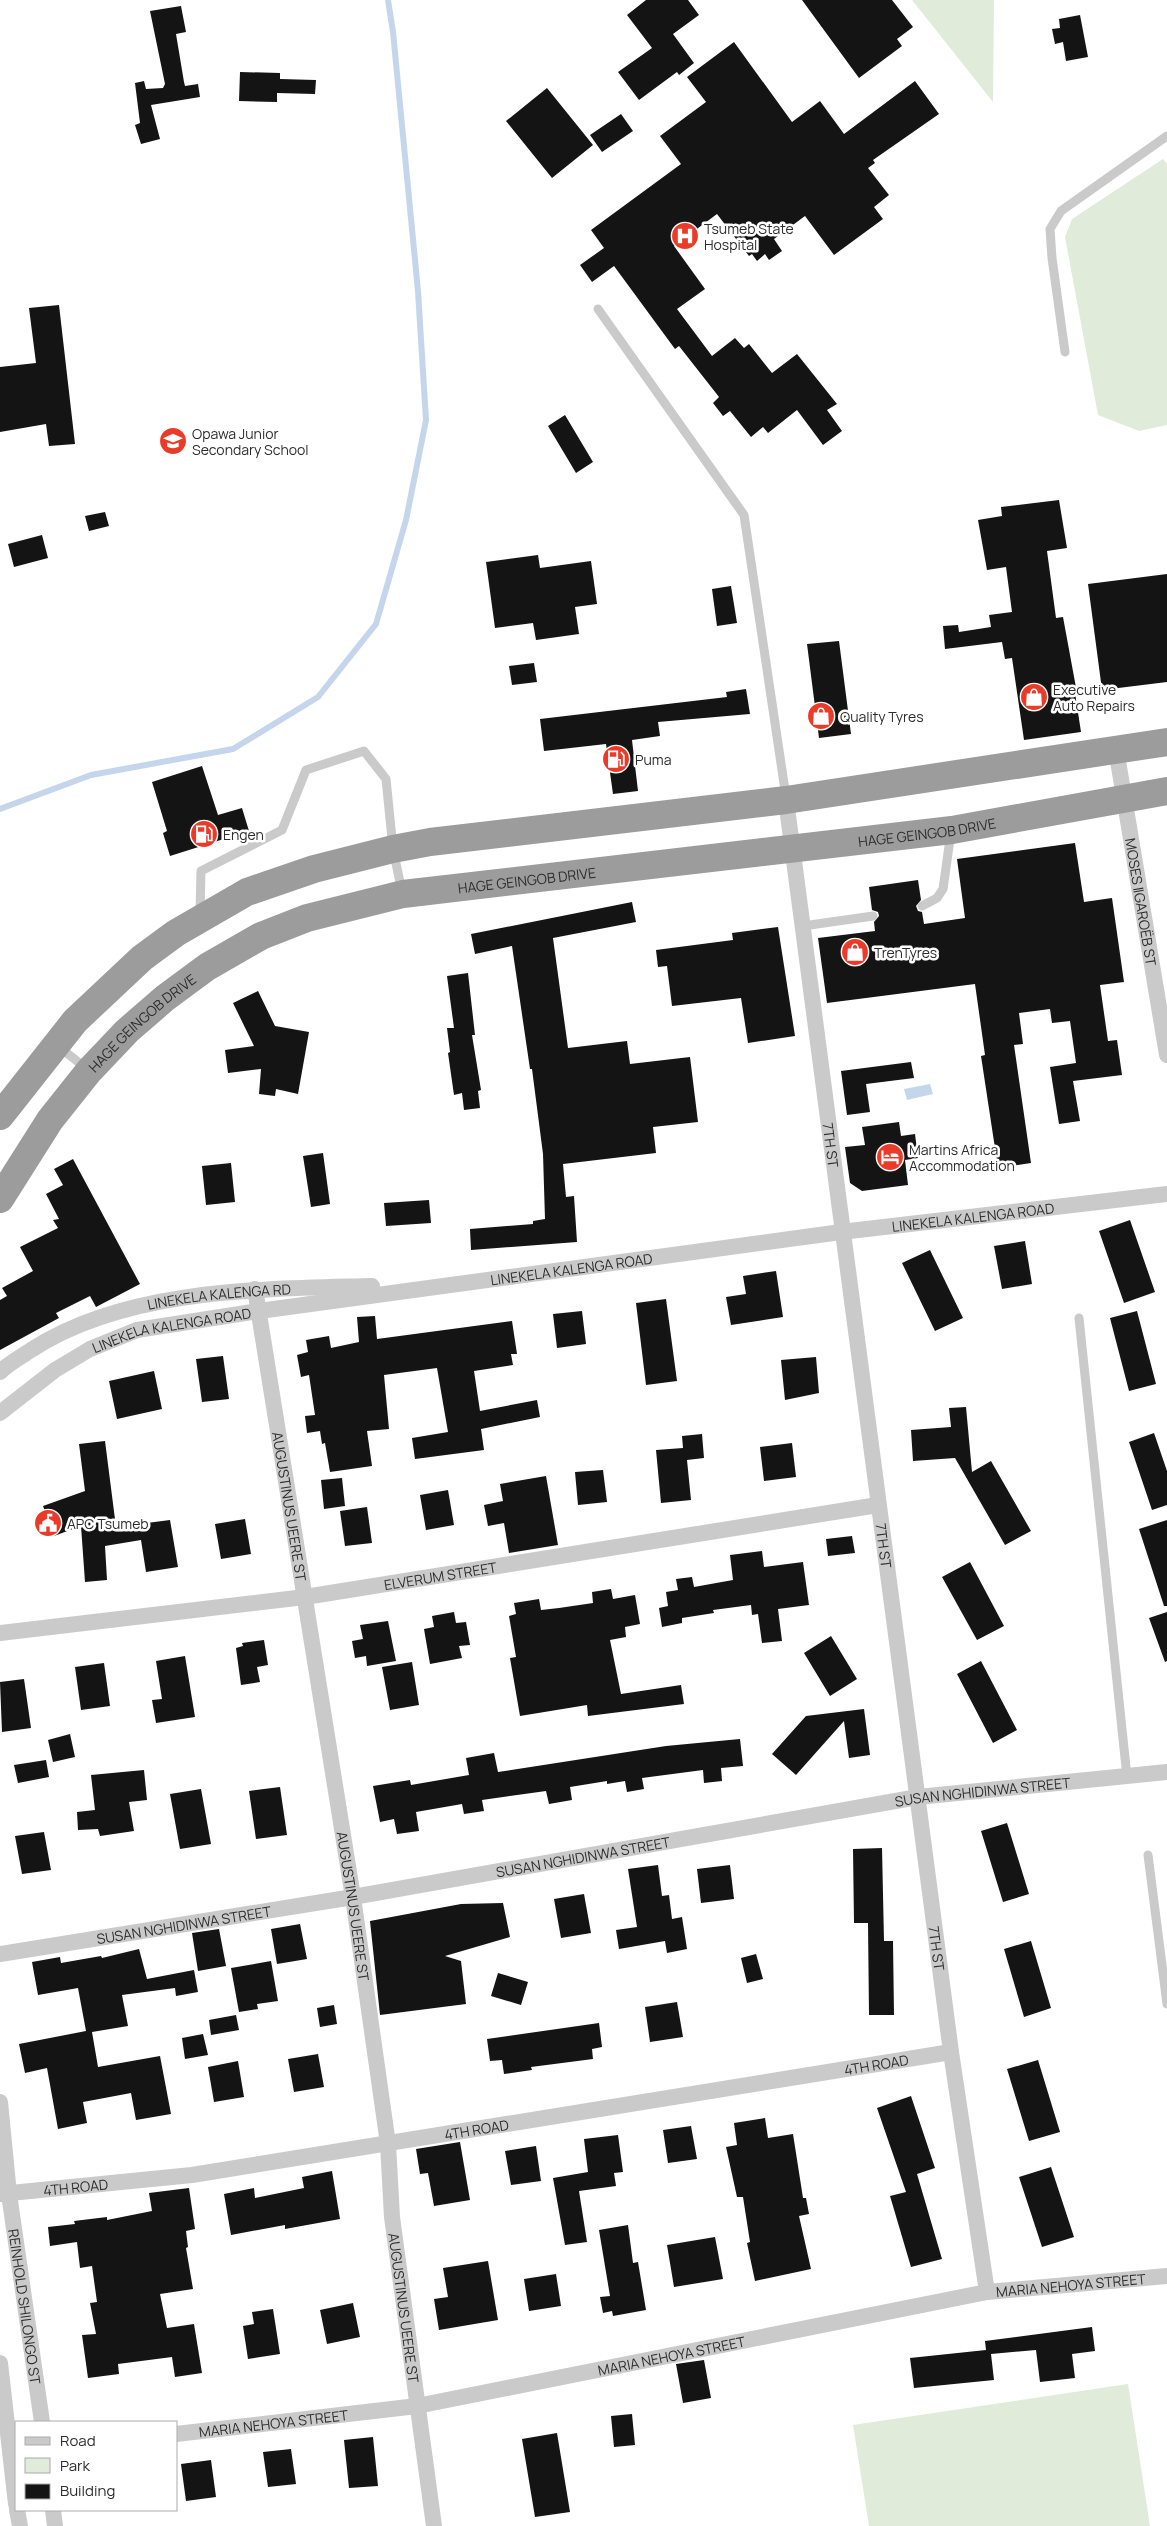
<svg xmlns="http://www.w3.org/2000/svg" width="1167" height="2526" viewBox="0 0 1167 2526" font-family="Manrope,sans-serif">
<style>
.green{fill:#e0ebda}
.water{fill:#c5d6ec}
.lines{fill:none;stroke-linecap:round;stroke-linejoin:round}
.stream{stroke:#c5d6ec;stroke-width:6}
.building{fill:#141414}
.service{stroke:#cacaca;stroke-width:9}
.minor{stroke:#cacaca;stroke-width:16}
.trunk{stroke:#9c9c9c;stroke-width:28}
.labels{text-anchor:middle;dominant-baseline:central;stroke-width:5;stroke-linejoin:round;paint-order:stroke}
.poi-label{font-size:14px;fill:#2d2d2d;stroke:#fff;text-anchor:start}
.street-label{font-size:14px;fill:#2d2d2d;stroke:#fff}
</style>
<rect width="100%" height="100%" fill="#fff"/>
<path class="green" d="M912 0H994L993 102Z
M1163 159 1167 164V425L1139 431 1098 415 1065 237 1072 219Z
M1128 2384 1150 2526H869L853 2425Z"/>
<path class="water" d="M930 1084 933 1094 907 1100 904 1089Z"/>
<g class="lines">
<path class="stream" d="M0 809 91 775 233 749 318 697 376 624 406 520 426 420 418 291 393 32 388 0"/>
</g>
<path class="building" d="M646 0H688L699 15 673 34 694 63 679 75 677 72 639 100 618 72 652 48 627 15Z
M802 0H892L913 27 897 39 902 46 859 78Z
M181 6 186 32 176 34 184 82 185 86 198 84 200 97 151 105 160 139 141 144 135 125 140 123 135 83 144 81 146 89 163 88 165 84 150 11Z
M1080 15 1088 57 1066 61 1063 42 1055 44 1052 29 1060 28 1059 19Z
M734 42 792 122 820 101 844 134 915 81 939 114 873 160 875 163 868 168 889 195 874 207 883 219 834 255 805 216 774 239 782 251 769 260 765 254 757 261 752 254 749 256 717 214 674 246 705 289 677 309 712 356 735 338 744 348 749 344 772 373 797 354 837 404 827 410 842 431 823 445 797 410 768 433 763 427 751 437 730 411 723 416 713 403 719 397 679 346 675 349 614 266 592 282 580 265 604 248 591 230 681 164 660 136 706 102 687 77Z
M240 72 280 73V79L316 80 315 94 277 93V102L239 101Z
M547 88 593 145 552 178 506 121Z
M621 114 633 131 602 152 590 135Z
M59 305 75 444 49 446 46 424 0 432V367L36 363 29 308Z
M565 415 593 462 576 473 548 426Z
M1059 500 1067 548 1047 551 1056 618 1063 617 1077 693H1075L1081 732 1024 740 1012 658 1005 659 1002 642 945 649 943 626 958 625 959 632 991 627 989 615 1012 612 1006 567 987 570 978 520 1002 516 1001 507Z
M105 512 109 526 89 531 85 516Z
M42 535 48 558 14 567 8 544Z
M538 555 540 568 591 561 597 604 575 607 579 634 536 640 533 623 495 628 486 562Z
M1167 574V682L1102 690 1088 584Z
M731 586 737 623 717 626 712 589Z
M839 641 851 734 819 738 807 644Z
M534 663 537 682 512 685 509 666Z
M746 689 750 714 658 722 660 736 632 740 638 791 613 794 606 744 544 751 540 719 727 697 726 692Z
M202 766 218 815 242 808 249 831 170 856 163 833 167 831 152 782Z
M1075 843 1084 902 1112 898 1124 982 1100 985 1108 1041 1117 1040 1122 1075 1073 1081 1080 1121 1059 1124 1050 1067 1076 1063 1070 1021 1052 1023 1050 1009 1019 1013 1023 1044 1014 1045 1031 1163 998 1168 981 1056 985 1055 975 984 827 1003 818 938 875 931 874 922 879 916 878 912 872 910 869 887 918 880 921 900 916 906 918 911 922 912 924 924 965 918 957 859Z
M632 902 636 922 553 938 568 1048 627 1041 630 1064 690 1057 698 1122 653 1127 656 1153 563 1164 566 1197 574 1196 577 1242 471 1250 470 1229 533 1224V1221L545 1219 543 1154 532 1069H530L512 946 475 954 471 934Z
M778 927 795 1036 748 1043 741 998 672 1006 667 966 658 967 656 950 733 940 732 933Z
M468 973 475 1035H472L481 1090 478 1091 480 1108 464 1110 462 1093 454 1095 448 1053 450 1052 447 1028H454L447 976Z
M258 991 275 1026 309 1032 298 1094 276 1089 275 1096 259 1094 261 1069 228 1073 225 1050 254 1046 233 1003Z
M911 1062 914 1078 866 1084 870 1112 847 1115 841 1071Z
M899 1122 901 1136 915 1134 918 1158 905 1160 908 1185 862 1191 850 1183 845 1147 865 1145 862 1127Z
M323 1153 330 1204 311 1207 303 1156Z
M73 1159 140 1284 96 1307 90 1296 56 1313 59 1318 0 1350V1300L7 1296 2 1288 33 1271 20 1247 58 1228 53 1220 59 1219 46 1194 63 1185 54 1169Z
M231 1163 235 1202 206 1205 202 1166Z
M429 1200 431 1223 386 1226 384 1203Z
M1130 1220 1155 1292 1124 1303 1099 1231Z
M1025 1241 1032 1284 1002 1289 994 1246Z
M930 1250 963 1318 935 1331 902 1263Z
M776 1271 783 1317 731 1325 726 1297 746 1294 743 1276Z
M666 1299 677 1381 646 1385 636 1303Z
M582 1311 586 1344 557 1348 553 1314Z
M1137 1311 1156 1384 1129 1391 1110 1318Z
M375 1316 377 1339 512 1321 517 1354H511L513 1365 474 1371 480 1411 537 1400 540 1417 481 1429 484 1450 415 1459 412 1438 448 1432 437 1368 384 1375 389 1429 367 1431 372 1466 330 1472 325 1443 322 1444 320 1431 307 1433 305 1416 315 1415 309 1375 301 1377 297 1355 308 1352 306 1340 329 1336 331 1348 359 1342 357 1317Z
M223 1356 229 1399 202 1402 196 1359Z
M816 1357 819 1393 785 1400 781 1360Z
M154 1371 162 1409 117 1419 109 1381Z
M966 1407 972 1472 991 1461 1031 1531 1005 1545 955 1458 913 1461 911 1430 951 1427 949 1408Z
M1154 1433 1167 1471V1505L1152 1510 1129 1442Z
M702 1434 704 1458 687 1460 691 1500 661 1503 656 1450 683 1448 682 1436Z
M105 1441 116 1527 170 1520 178 1567 146 1572 141 1540 105 1546 107 1580 85 1582 81 1526 54 1536 43 1506 85 1491 79 1444Z
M792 1443 796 1477 764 1481 760 1447Z
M603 1470 607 1502 578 1505 575 1472Z
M546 1476 558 1545 509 1553 504 1523 488 1526 484 1505 503 1501 500 1484Z
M342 1478 345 1506 324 1509 321 1480Z
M448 1490 454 1525 426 1530 420 1495Z
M367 1507 372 1543 345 1546 340 1511Z
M245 1519 251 1554 221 1559 215 1524Z
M1167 1520V1606H1164L1139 1529Z
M852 1536 855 1553 828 1556 826 1539Z
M762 1551 764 1567 803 1562 809 1605 778 1609 782 1641 762 1643 758 1614 752 1615 751 1605 713 1610 714 1613 682 1618V1623L662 1627 659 1608 668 1606 666 1592 678 1590 676 1579 692 1577 694 1587 733 1580 730 1555Z
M970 1562 1004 1626 977 1640 942 1577Z
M611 1589 613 1599 635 1595 640 1624 625 1627 626 1637 610 1640 621 1694 681 1685 684 1704 588 1716 587 1705 520 1716 510 1658 516 1657 509 1616 516 1614 514 1603 539 1599 541 1610 559 1608 593 1603 592 1592Z
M454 1612 456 1623 466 1622 470 1645 459 1646 462 1658 430 1664 424 1629 434 1627 432 1616Z
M1167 1612V1661L1165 1662 1149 1618Z
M388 1621 396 1661 367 1666 366 1656 355 1658 352 1641 363 1639 360 1625Z
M831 1636 857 1679 830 1696 804 1653Z
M264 1640 268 1665 257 1667 260 1682 241 1685 236 1648 243 1646 242 1643Z
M185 1656 195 1717 156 1723 152 1700 162 1699 156 1661Z
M981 1661 1017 1730 993 1743 957 1674Z
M412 1662 419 1705 390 1710 382 1667Z
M104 1663 110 1706 81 1710 75 1667Z
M24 1679 31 1728 2 1732 0 1682Z
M864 1709 870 1755 849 1758 844 1721 796 1775 772 1754 806 1716Z
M70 1734 75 1757 53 1762 48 1740Z
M740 1739 743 1766 721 1768 722 1781 704 1783 703 1770 642 1778 644 1789 627 1792 625 1781 607 1784V1781L570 1787 572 1800 549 1804 546 1791 482 1800 484 1811 464 1814 462 1804 416 1812 419 1831 397 1834 394 1819 380 1822 373 1786 410 1780 411 1785 469 1775 466 1758 494 1753 498 1772 666 1746Z
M46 1760 49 1777 18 1783 14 1765Z
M144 1770 147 1800 129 1802 134 1831 100 1836 98 1829 78 1830 77 1812 95 1810 91 1775Z
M280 1787 287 1835 256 1839 249 1791Z
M201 1789 211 1844 180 1849 170 1794Z
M1007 1823 1029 1894 1003 1902 981 1831Z
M44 1832 51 1870 22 1874 15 1836Z
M882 1848 884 1941H893L894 2015H869L868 1923H854L853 1849Z
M658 1865 662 1896 669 1895 672 1919 682 1917 687 1949 667 1953 665 1941 619 1949 616 1930 637 1927 628 1869Z
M730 1865 734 1899 701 1903 697 1869Z
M584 1894 591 1933 561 1938 554 1899Z
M503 1903 510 1937 445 1956 461 1961 466 2004 380 2015 370 1921 461 1904Z
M300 1924 307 1959 277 1964 271 1929Z
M219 1929 226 1966 198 1971 192 1933Z
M1031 1941 1051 2008 1024 2017 1004 1949Z
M139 1949 147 1979 194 1970 198 1992 176 1996 175 1988 122 1995 128 2026 92 2032 98 2067 160 2056 171 2114 136 2120 131 2093 83 2102 87 2123 58 2129 47 2068 25 2073 19 2044 86 2031 78 1988 38 1995 32 1962 60 1957 61 1963 101 1956 102 1958Z
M756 1954 763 1979 747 1983 741 1958Z
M271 1961 278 2001 257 2004 258 2009 239 2012 231 1968Z
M498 1973 528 1982 521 2005 491 1996Z
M677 2002 683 2037 650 2042 645 2007Z
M334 2005 337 2024 320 2027 317 2008Z
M236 2015 239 2030 211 2035 209 2020Z
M599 2023 602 2047 592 2049 593 2059 531 2067 532 2070 504 2074 502 2060 490 2061 487 2039Z
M203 2034 208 2055 185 2059 182 2038Z
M318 2054 324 2087 294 2092 288 2059Z
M1038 2060 1060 2132 1029 2141 1007 2069Z
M238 2061 244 2097 214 2102 208 2067Z
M911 2096 935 2168 917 2174 942 2259 911 2267 890 2196 906 2192 877 2108Z
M765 2118 768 2138 793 2134 803 2198H806L809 2214 799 2216 811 2269 755 2281 747 2243 750 2242 743 2197H737L726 2147 737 2145 734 2123Z
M691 2126 697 2159 668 2163 663 2130Z
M618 2135 623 2172 614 2173 616 2186 579 2191 587 2242 565 2245 553 2178 588 2172 584 2139Z
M460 2142 470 2200 434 2206 428 2173 420 2174 416 2149Z
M536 2146 541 2181 511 2185 505 2151Z
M1051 2167 1074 2237 1042 2247 1019 2177Z
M332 2171 340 2219 285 2229V2225L231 2235 224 2194 254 2188 255 2198 304 2188 302 2177Z
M189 2188 195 2229 186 2231 188 2247 186 2248 193 2289 160 2294 167 2328 194 2324 202 2373 175 2377 172 2357 118 2364 119 2374 88 2378 82 2335 96 2334 90 2303 97 2302 92 2266 80 2268 77 2242 50 2246 48 2227 75 2224 74 2221 107 2217V2220L152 2211 149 2193Z
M628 2225 633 2263 638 2262 646 2310 613 2316 612 2311 603 2313 600 2297 610 2296 599 2230Z
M715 2237 723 2279 674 2287 667 2245Z
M488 2261 498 2320 439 2330 434 2299 448 2297 443 2268Z
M556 2274 561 2306 529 2311 524 2279Z
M353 2303 360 2337 327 2344 320 2310Z
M273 2309 280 2354 248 2359 243 2326 254 2324 252 2312Z
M1092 2327 1095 2351 1072 2354 1075 2378 1040 2382 1036 2350 991 2354 994 2380 914 2388 910 2358 986 2350 985 2341Z
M704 2360 711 2398 683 2403 676 2364Z
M632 2414 635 2445 614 2447 611 2416Z
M557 2433 570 2512 535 2517 522 2439Z
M373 2437 378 2486 349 2488 344 2440Z
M291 2449 296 2484 268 2487 263 2452Z
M211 2460 216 2497 186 2501 181 2464Z"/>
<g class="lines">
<path class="service" d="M598 309 744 515 786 797
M1065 352 1052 258 1050 229 1061 211 1167 136
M922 906 937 898 943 889 951 832
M200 913 201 871 282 830 306 770 364 751 386 779 393 849 402 892
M803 926 873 916
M58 1046 87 1069
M1079 1318 1127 1777
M1148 1855 1167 2004"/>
<g class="minor">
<path id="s1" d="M1116 749 1167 1055"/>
<path id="s2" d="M786 800 951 2052 987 2292"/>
<path id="s3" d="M255 1289 353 1897 388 2144 392 2217 434 2526"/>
<path id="s4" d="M0 1372C9 1363 21 1357 31 1350 126 1288 262 1289 372 1286"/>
<path id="s5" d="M0 1413 55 1370 90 1349 137 1330 259 1311 841 1232 1167 1194"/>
<path id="s6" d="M0 1633 305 1597 878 1505"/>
<path id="s7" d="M0 1954 353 1897 918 1797 1167 1772"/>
<path id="s8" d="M0 2102 9 2194 42 2422"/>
<path id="s9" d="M0 2194 192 2175 951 2052"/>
<path d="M0 2363 16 2504"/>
<path id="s10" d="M176 2434 417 2406 987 2292 1167 2276"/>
<path d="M17 2510 20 2526"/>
<path d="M53 2510 55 2526"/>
</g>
<g class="trunk">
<path d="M0 1116 75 1021 142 958 176 933 247 892 314 869 393 849 430 842 786 800 1167 742"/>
<path id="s11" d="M0 1199 50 1120 89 1071 127 1031 165 998 207 967 261 936 307 918 403 894 952 830 1167 791"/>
</g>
</g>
<defs>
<g id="hospital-disc" transform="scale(1.4375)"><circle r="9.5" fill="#ea3b29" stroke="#fff"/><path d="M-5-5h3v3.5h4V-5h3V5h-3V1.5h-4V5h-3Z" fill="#fff"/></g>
<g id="school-disc" transform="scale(1.4375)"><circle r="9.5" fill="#ea3b29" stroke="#fff"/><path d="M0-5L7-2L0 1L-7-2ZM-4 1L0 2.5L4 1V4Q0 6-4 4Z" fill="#fff"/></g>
<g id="shop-disc" transform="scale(1.4375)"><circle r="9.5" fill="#ea3b29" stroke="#fff"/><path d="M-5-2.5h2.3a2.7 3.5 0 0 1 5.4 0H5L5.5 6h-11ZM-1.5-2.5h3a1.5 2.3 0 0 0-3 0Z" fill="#fff"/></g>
<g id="fuel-disc" transform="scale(1.4375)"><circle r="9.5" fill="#ea3b29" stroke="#fff"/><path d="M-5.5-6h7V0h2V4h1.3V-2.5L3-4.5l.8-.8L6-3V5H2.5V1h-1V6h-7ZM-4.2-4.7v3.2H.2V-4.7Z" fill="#fff"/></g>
<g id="hotel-disc" transform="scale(1.4375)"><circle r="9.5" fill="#ea3b29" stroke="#fff"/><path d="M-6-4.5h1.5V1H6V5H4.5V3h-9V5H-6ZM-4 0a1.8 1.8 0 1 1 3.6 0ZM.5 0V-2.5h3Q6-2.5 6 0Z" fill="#fff"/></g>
<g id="civic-disc" transform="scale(1.4375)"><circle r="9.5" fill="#ea3b29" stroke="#fff"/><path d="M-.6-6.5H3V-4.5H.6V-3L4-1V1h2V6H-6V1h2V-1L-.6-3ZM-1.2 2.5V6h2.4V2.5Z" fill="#fff"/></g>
</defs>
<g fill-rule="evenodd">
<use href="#hospital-disc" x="685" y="236"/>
<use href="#school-disc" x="173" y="441"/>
<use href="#shop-disc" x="1034" y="697"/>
<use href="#shop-disc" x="821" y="716"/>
<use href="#fuel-disc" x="616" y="759"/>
<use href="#fuel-disc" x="204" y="834"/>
<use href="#shop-disc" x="855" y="952"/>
<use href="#hotel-disc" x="890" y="1157"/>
<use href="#civic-disc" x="48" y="1523"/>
</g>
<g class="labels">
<g class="poi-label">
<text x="704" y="228">Tsumeb State<tspan x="704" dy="16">Hospital</tspan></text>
<text x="192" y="433">Opawa Junior<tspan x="192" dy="16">Secondary School</tspan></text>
<text x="1053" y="689">Executive<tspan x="1053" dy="16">Auto Repairs</tspan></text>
<text x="840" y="716">Quality Tyres</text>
<text x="635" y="759">Puma</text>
<text x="223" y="834">Engen</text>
<text x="874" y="952">TrenTyres</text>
<text x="909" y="1149">Martins Africa<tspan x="909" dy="16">Accommodation</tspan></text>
<text x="67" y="1523">APC Tsumeb</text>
</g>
<g class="street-label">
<text stroke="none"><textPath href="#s11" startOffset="1052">HAGE GEINGOB DRIVE</textPath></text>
<text stroke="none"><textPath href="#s11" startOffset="649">HAGE GEINGOB DRIVE</textPath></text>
<text stroke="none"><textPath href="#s1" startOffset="155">MOSES ǁGAROËB ST</textPath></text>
<text stroke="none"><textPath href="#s11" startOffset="228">HAGE GEINGOB DRIVE</textPath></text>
<text stroke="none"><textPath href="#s2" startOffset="348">7TH ST</textPath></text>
<text stroke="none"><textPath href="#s5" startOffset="1005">LINEKELA KALENGA ROAD</textPath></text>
<text stroke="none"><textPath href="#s5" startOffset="600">LINEKELA KALENGA ROAD</textPath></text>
<text stroke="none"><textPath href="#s4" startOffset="236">LINEKELA KALENGA RD</textPath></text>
<text stroke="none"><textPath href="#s5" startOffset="195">LINEKELA KALENGA ROAD</textPath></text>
<text stroke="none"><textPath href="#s3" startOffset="220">AUGUSTINUS UEERE ST</textPath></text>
<text stroke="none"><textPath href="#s2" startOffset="752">7TH ST</textPath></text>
<text stroke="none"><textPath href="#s6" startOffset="444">ELVERUM STREET</textPath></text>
<text stroke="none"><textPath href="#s7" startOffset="996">SUSAN NGHIDINWA STREET</textPath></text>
<text stroke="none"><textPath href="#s7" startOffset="591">SUSAN NGHIDINWA STREET</textPath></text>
<text stroke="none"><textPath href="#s3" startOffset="625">AUGUSTINUS UEERE ST</textPath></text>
<text stroke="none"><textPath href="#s7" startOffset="186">SUSAN NGHIDINWA STREET</textPath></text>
<text stroke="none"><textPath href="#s2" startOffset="1158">7TH ST</textPath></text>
<text stroke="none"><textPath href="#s9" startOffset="886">4TH ROAD</textPath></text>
<text stroke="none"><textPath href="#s9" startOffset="481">4TH ROAD</textPath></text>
<text stroke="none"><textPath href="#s9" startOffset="76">4TH ROAD</textPath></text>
<text stroke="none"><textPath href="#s10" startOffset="908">MARIA NEHOYA STREET</textPath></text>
<text stroke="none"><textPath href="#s8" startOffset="206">REINHOLD SHILONGO ST</textPath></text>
<text stroke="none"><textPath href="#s3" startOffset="1030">AUGUSTINUS UEERE ST</textPath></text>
<text stroke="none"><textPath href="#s10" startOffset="502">MARIA NEHOYA STREET</textPath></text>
<text stroke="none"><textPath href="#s10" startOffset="98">MARIA NEHOYA STREET</textPath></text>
</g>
</g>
<rect x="15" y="2421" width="162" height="90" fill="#ffffff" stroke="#ababab"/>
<rect x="25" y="2437" width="25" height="8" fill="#cacaca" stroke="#ababab"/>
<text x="60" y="2446" font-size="15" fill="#2d2d2d">Road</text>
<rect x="25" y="2458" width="25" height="15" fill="#e0ebda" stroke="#ababab"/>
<text x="60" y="2471" font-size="15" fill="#2d2d2d">Park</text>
<rect x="25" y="2484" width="25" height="15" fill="#141414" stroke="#ababab"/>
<text x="60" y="2496" font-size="15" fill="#2d2d2d">Building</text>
</svg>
